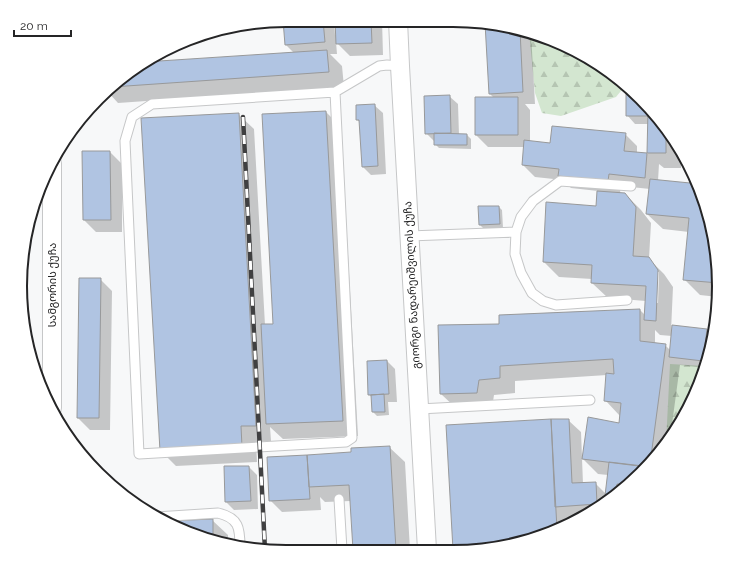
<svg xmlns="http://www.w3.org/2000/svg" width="739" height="572" viewBox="0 0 739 572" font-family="Raleway,'Noto Sans Georgian',sans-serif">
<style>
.forest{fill:url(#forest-firs)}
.shadow{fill:#0003;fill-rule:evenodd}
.building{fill:#b0c4e2;stroke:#98999a}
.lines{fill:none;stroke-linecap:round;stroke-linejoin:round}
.lane-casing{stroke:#c6c7c8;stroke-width:11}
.street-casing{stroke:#c6c7c8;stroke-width:20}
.lane{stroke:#fff;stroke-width:9}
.street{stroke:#fff;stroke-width:18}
.rail-casing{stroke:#404041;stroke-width:4.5}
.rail{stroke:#fff;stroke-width:3;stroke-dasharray:9;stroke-linecap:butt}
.labels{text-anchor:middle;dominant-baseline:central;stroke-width:3.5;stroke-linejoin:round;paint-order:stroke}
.street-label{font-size:11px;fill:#252526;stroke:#fff}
.rim{fill:none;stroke:#252526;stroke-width:2}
</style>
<defs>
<pattern id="forest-firs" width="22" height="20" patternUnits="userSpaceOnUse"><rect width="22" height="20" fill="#d3e6d0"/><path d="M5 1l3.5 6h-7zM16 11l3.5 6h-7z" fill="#b5c5b2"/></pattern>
</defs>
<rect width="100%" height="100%" fill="#f7f8f9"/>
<path class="forest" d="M529 32 538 34 615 75 625 86 616 97 561 116 542 113 535 93Z
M670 364 705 366 699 388 674 434 666 443Z"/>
<path class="shadow" d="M286 20H334L335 35H337L336 20H382L383 55 350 56 336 42 337 54H330L342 66 344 87 118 103 107 91 143 64 294 53 286 45Z
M486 24 531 33 535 104H525L530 110V142L551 144 625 134 637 146V153L648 154 649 124H635L627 115V88L674 138 681 151V168H664L659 164 658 181 691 184 692 172 699 184 714 234 719 286 718 297 700 295 684 279 689 232 663 229 647 214 650 189 621 186 620 193 625 194 641 210 651 223 649 259 664 274 673 287 671 331 706 330 714 338 705 368 680 365 670 439 641 474 601 507 580 518H570L571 522 539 538 568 420 581 432 582 457 620 424V416L605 400 607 375 515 381V393L494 395 492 408 457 409 441 394 500 325 640 310 645 315 646 301 608 298 592 283V279L559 277 544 262 597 207 598 191 571 188 563 180 535 177 523 165 525 147H488L476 135 494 98 490 94ZM657 272H659L658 303H656ZM655 330 660 335 672 336 671 351 665 345 655 344ZM582 458 598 474 608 475 606 494 595 483 583 484Z
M449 96 458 104 459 135H467L471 139V149L439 148 435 144V142L426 133Z
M374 105 383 113 386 174 371 175 363 167 360 122 357 120Z
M326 112 341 127 358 436 283 439 270 427 271 441 256 442 257 462 176 466 161 451 238 114 254 129 265 325H274Z
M110 152 122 164V232H96L84 220Z
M499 207 502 210 503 228 484 229 480 225Z
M100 279 112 291 110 430H90L78 418Z
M387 361 395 369 397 402H388L389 415 377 416 373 412V398L369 395Z
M389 447 405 462 410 550H354L351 501 325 502 320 497 321 510 282 512 270 500 352 453Z
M249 467 257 475 258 509 234 510 226 502Z
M212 520 228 535V544L184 532 167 522Z"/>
<path class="building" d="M283 20H323L325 42 285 45Z
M335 20H371L372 43 336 44Z
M485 23 520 30 523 92 489 94Z
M327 50 329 72 112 87 144 62Z
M626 87 648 110V116H626Z
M450 95 451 133 425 134 424 96Z
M475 97H518V135H475Z
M375 104 378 166 362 167 359 120H356V105Z
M648 110 666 129V153H647Z
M326 111 343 421 266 424 261 324H273L262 114Z
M239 113 256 426H241L242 447 160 451 141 118Z
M552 126 626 133 624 151 647 153 645 178 609 174 608 181 558 176 559 169 522 165 524 140 550 143Z
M434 133 467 134V145H434Z
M82 151H110L111 220H83Z
M691 170 699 184 714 234 719 283 683 280 689 218 646 214 650 179 690 183Z
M597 191 625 193 636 207 633 256 649 257 658 270 656 321 644 320 646 286 591 283 592 265 543 262 546 202 596 206Z
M478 206H499L500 224 479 225Z
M79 278H101L99 418H77Z
M640 309V341L666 344 650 464 647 467 582 459 588 417 619 423 621 403 604 401 606 373 614 374 613 359 500 366V378L479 380 477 393 440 394 438 325 499 324V315Z
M672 325 707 329 703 361 669 357Z
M387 360 389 394 368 395 367 361Z
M384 394 385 412H372L371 395Z
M551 419 557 529 539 538 487 550H453L446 425Z
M551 419H569L572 483 596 482 597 504 555 507Z
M390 446 396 550H353L349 485 309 487 307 455 351 452V448Z
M307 455 310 499 269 501 267 457Z
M609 462 643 466V472L641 474 627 485 617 484 616 495 604 504Z
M224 466H249L251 501 225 502Z
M213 519V540L184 532 165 521Z"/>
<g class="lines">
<g class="lane-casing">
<path id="lane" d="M335 92 352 438 346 442 139 454 125 141 132 117 152 104 335 92 379 66 387 65 400 66
M516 232 515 254 521 273 532 293 543 301 556 305 627 300
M409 236 516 232 521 217 533 201 560 181 631 186
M419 409 590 400
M339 499 342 550
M156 517 218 513C239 518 240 528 240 547"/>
</g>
<g class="street-casing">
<path id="street" d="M398 20 400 66 427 550
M52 163V408"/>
</g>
<use href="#lane" class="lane"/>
<use href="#street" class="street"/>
<g class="rail-casing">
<path id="rail" d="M243 117 265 550"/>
</g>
<use href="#rail" class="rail"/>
</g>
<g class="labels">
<g class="street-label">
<text transform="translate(52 285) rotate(-90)">სამგორის ქუჩა</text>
<text transform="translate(412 285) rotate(-93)">გიორგი ნადარეიშვილის ქუჩა</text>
</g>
</g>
<path d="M0 0H739V572H0ZM286 27H453A259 259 0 0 1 712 286V286A259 259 0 0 1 453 545H286A259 259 0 0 1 27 286V286A259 259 0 0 1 286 27Z" fill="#fff" fill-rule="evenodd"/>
<path class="rim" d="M286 27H453A259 259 0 0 1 712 286V286A259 259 0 0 1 453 545H286A259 259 0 0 1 27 286V286A259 259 0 0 1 286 27Z"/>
<path d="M14 30v6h57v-6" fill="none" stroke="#252526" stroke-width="2"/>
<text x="20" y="30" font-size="12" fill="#252526" stroke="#ffffff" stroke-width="3" paint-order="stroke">20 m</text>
</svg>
